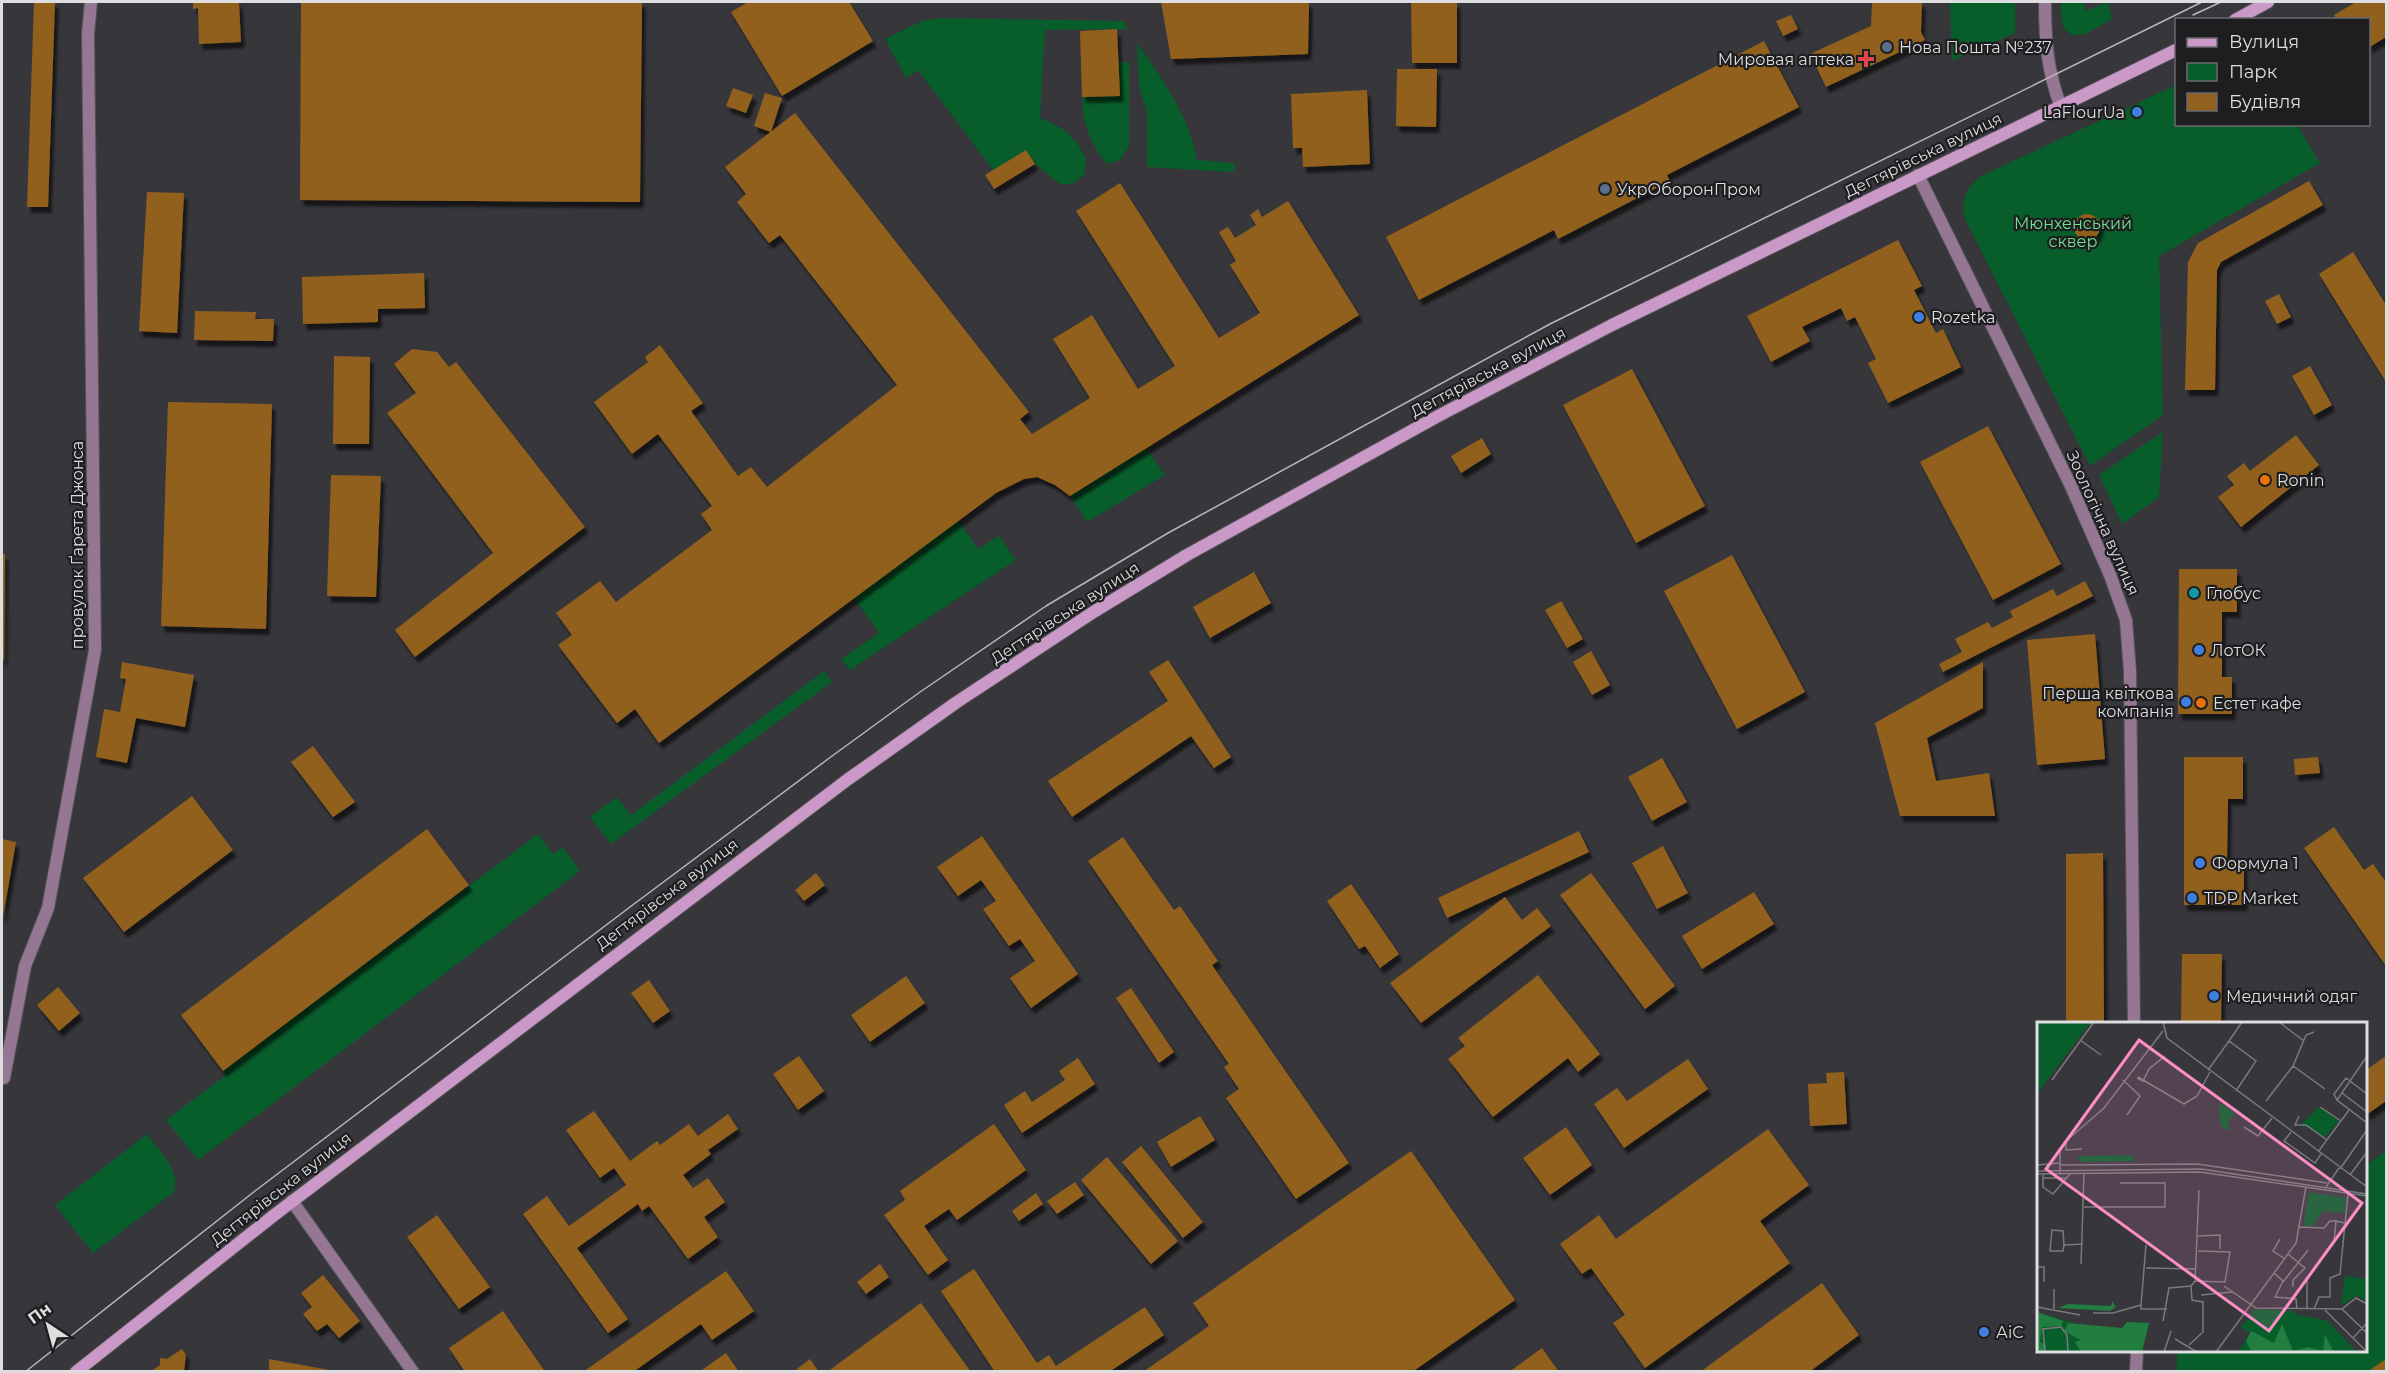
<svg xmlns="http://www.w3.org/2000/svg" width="2388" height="1373" viewBox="0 0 2388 1373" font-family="Montserrat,sans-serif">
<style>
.green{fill:#075e2b}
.building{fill:#90611f;filter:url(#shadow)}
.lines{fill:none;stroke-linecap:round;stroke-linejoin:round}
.minor-casing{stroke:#555459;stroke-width:14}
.tertiary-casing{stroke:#555459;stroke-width:14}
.secondary-casing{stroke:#555459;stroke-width:14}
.minor{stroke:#957693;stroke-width:12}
.tertiary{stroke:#957693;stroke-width:12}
.secondary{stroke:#ca99c7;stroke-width:12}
.tram{stroke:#b8b7ba;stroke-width:1.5}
.service-dot{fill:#5c6f8a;stroke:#1e1e20;stroke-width:2}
.health-dot{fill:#e0444e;stroke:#1e1e20;stroke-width:2}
.shop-dot{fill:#3f7fe0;stroke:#1e1e20;stroke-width:2}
.food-dot{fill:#e8710a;stroke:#1e1e20;stroke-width:2}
.culture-dot{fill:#0f9aa8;stroke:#1e1e20;stroke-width:2}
.labels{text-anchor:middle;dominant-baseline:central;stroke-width:4.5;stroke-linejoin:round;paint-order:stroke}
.poi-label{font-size:16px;fill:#dedde0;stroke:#1e1e20;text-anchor:start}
.street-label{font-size:16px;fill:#dedde0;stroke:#1e1e20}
.park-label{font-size:16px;fill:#70e08e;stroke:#1e1e20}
.inset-road{fill:none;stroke:#7a797d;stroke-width:1.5}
.view{fill:#fb8fc4;fill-opacity:0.15;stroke:#fb8fc4;stroke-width:3}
.inset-edge{fill:none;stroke:#dedde0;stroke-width:3}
</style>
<defs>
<filter id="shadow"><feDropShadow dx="3.5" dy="6" stdDeviation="1.5" flood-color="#0009"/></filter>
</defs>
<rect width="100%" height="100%" fill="#37363b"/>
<path class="green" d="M1950 2H2015V33L1952 61Z
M2061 2H2085V11L2108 2 2112 19C2101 25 2075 45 2065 29 2060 23 2061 9 2061 2Z
M939 18 1123 21 1128 29 1045 30 1040 118C1066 129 1072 133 1086 158L1084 175 1072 184H1060L1035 164 1026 150 993 170 918 70 906 78 885 39 922 21Z
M1137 43C1163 80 1189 115 1197 160L1235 163 1234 172 1147 167V112L1139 87Z
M1119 62H1129V146L1120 160 1107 164C1091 146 1082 121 1082 97L1119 96Z
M2176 85V124L2297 125 2320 163 2159 256 2163 415 2090 466 1965 219C1960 200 1966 188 1981 176Z
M2163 432 2159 497 2122 524 2099 475Z
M1146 448 1165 475 1087 522 1070 496Z
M958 520 978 549 999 536 1016 560 850 670 841 659 879 633 854 598Z
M824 671 832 682 611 844 590 817 617 797 631 815Z
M538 834 553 854 563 847 580 871 198 1160 166 1120 226 1075 223 1071Z
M147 1134C159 1151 181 1170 174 1192L93 1253 55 1205Z
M2386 1151V1371L2177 1372V1351L2366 1350V1165Z"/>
<path class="building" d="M34 2H55L48 207H27Z
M193 2H239L241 42 199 44 198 8 193 9Z
M301 2H642L640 202 300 200Z
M748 2H849L873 41 782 96 731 12Z
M1161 2H1309L1308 54 1171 59Z
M1411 2H1457V63H1412Z
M1872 2H1922L1921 32 1925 40 1826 87 1810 54 1871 26Z
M2356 2H2386V37L2368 48V20H2337L2334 15Z
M1791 15 1798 29 1783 36 1776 21Z
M1117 29 1120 96 1082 97 1080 31Z
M1764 41 1799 107 1667 175 1670 181 1558 239 1554 230 1419 300 1386 237Z
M1397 69H1437L1436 127 1396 126Z
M733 88 753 95 746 113 726 106Z
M1367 90 1370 164 1303 167 1302 148H1293L1291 94Z
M765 93 782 98 771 132 754 126Z
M795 113 1029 412 1020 419 1032 434 1090 398 1053 339 1092 315 1138 389 1175 366 1076 211 1120 183 1219 338 1260 313 1230 265 1236 261 1219 232 1228 227 1235 238 1256 225 1250 215 1258 209 1262 217 1288 201 1359 315 1070 496 1055 485 1037 477 1024 479 996 493 659 743 635 709 617 723 558 645 572 635 556 613 600 581 616 602 712 530 701 514 712 506 658 434 632 454 594 402 648 362 645 357 660 345 703 403 691 411 738 476 751 467 767 487 897 385 780 235 769 243 737 202 746 194 725 167Z
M1026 150 1035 164 994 189 985 175Z
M2309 181 2323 205 2221 262 2217 270 2215 390H2185L2188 262 2198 243Z
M147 192 184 193 177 333 139 331Z
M2074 227a13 13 0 1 1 26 0a13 13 0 1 1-26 0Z
M1898 240 1922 286 1914 290 1936 333 1943 329 1961 367 1888 403 1868 363 1876 359 1855 317 1847 321 1841 308 1802 327 1810 341 1771 362 1747 316Z
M2353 252 2386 305V382L2319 274Z
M424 273 425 308 378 309V322L303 324 302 277Z
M2279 294 2291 317 2277 324 2265 301Z
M195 311 256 312 255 319H274L273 341 194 340Z
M412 349 437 352 449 367 456 362 585 527 415 657 395 630 493 553 387 413 416 393 394 364Z
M334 356 370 357 369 444H333Z
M2310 366 2332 405 2314 415 2292 376Z
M1632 369 1705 506 1636 543 1563 405Z
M168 402 272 404 266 629 161 626Z
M1988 426 2061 564 1993 600 1920 462Z
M2296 435 2319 465 2241 527 2218 497 2234 485 2227 476 2244 463 2250 471Z
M1482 438 1491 454 1461 473 1451 456Z
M331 475 381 476 376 597 327 596Z
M2 554H5L4 660H2Z
M1732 555 1805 692 1737 729 1664 591Z
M2179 569H2237V612H2222V677H2232V714H2178Z
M1254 572 1271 603 1210 638 1193 607Z
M2085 581 2093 596 1943 672 1939 664 1962 652 1955 639 1988 622 1992 628 2013 617 2010 611 2053 589 2057 596Z
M1561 601 1583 639 1567 648 1545 610Z
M2095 634 2105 759 2037 765 2027 640Z
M1591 651 1610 685 1592 695 1573 662Z
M1168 660 1231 757 1214 768 1191 736 1072 817 1048 781 1168 701 1149 672Z
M122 662 194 675 185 727 136 718 127 763 96 757 104 709 120 712 126 679 120 678Z
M1983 662V708L1927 738 1936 781 1989 773 1995 816H1900L1875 723Z
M313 746 355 802 333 817 291 762Z
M2184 757H2243V799H2228L2227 864H2244V905H2184Z
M2318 757 2320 773 2295 775 2294 759Z
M1662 758 1687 802 1652 821 1628 777Z
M192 796 233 850 124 932 83 878Z
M2334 827 2364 870 2373 864 2386 882V966L2304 848Z
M427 829 469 885 223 1071 181 1015Z
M1579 831 1589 852 1447 918 1438 898Z
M982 836 1078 974 1031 1008 1010 978 1035 961 1020 939 1009 946 983 909 996 901 981 880 958 896 937 867Z
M1123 837 1174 910 1180 906 1218 961 1212 965 1349 1163 1296 1199 1226 1098 1239 1089 1224 1067 1229 1064 1088 861Z
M2 839 16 842 3 917H2Z
M1663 846 1688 893 1657 909 1632 863Z
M2103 853 2104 1024H2066V854Z
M816 873 825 885 804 901 795 890Z
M1591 873 1675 986 1645 1009 1560 895Z
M1351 884 1399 954 1380 968 1365 946 1359 949 1327 901Z
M1754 892 1774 924 1702 969 1682 936Z
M1505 897 1522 920 1537 908 1551 926 1421 1023 1390 983Z
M2182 954H2222L2221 1024H2181Z
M1538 975 1600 1054 1578 1072 1568 1058 1493 1117 1448 1059 1465 1046 1458 1038Z
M906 976 925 1003 870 1042 851 1015Z
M649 980 670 1011 653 1023 631 993Z
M58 987 80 1013 59 1031 37 1005Z
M1131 988 1174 1052 1159 1063 1116 998Z
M799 1056 824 1091 798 1110 773 1074Z
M2386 1056V1101L2366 1115V1070Z
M1078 1058 1095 1084 1022 1133 1004 1105 1025 1091 1032 1102 1065 1080 1059 1071Z
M1688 1059 1708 1089 1624 1148 1594 1104 1617 1088 1627 1101Z
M1844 1072 1847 1124 1810 1126 1808 1084 1827 1083 1826 1073Z
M594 1111 630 1161 657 1141 660 1145 689 1124 698 1136 728 1114 738 1129 708 1150 711 1154 683 1175 693 1188 708 1178 725 1202 704 1217 718 1237 688 1259 649 1206 642 1211 638 1204 577 1248 628 1319 608 1333 523 1214 547 1196 569 1226 626 1185 614 1168 600 1178 566 1130Z
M1200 1116 1215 1140 1171 1167 1157 1142Z
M994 1124 1026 1170 957 1220 949 1209 924 1226 948 1260 928 1275 884 1215 905 1200 900 1191Z
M1566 1127 1592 1165 1550 1195 1523 1158Z
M1768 1129 1809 1185 1760 1221 1790 1263 1645 1368 1613 1323 1625 1315 1591 1268 1582 1274 1560 1244 1599 1215 1616 1239Z
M1141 1146 1203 1222 1183 1238 1122 1162Z
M1411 1151 1515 1300 1412 1372H1143L1209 1326 1193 1303Z
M1107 1157 1178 1241 1151 1264 1081 1180Z
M1075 1182 1084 1195 1057 1214 1047 1201Z
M1036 1193 1043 1204 1019 1221 1012 1211Z
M437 1215 490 1287 459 1309 407 1237Z
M880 1264 889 1277 866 1294 857 1282Z
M974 1269 1037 1363 1049 1355 1056 1366 1145 1307 1164 1335 1109 1372H995L941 1291Z
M726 1271 754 1311 712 1340 701 1324 633 1372H583Z
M323 1275 360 1321 339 1338 327 1324 317 1331 303 1314 312 1307 301 1293Z
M1822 1283 1859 1335 1809 1372H1700Z
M921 1303 971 1372H827Z
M503 1311 544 1370 541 1372H465L449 1348Z
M1542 1348 1559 1372H1509Z
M182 1349 186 1355 184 1372H150L160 1365V1358L167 1359Z
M726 1353 739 1372H699Z
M269 1359 329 1370V1372H269Z
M810 1359 819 1372H793Z
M2386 1359V1372H2367Z"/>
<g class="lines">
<g class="minor-casing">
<path id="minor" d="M2045 2C2045 39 2047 71 2061 107
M4 1078 25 966 48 908 95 650 88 34 91 2
M292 1201 413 1372"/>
</g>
<g class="tertiary-casing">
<path id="tertiary" d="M1918 175 2071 486 2110 575 2126 620 2130 671 2134 1024
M2136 1372 2137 1350"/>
</g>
<g class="secondary-casing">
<path id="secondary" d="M2235 20 2268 2
M76 1372 273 1216 847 780 957 702 1095 611 1187 555 1440 415 1612 325 2176 50"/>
</g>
<use href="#minor" class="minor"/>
<use href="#tertiary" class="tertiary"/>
<use href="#secondary" class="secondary"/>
<path class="tram" d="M2193 15 2221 2
M25 1372 255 1191 630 907 828 759 920 692 1046 606 1168 533 1550 324 2202 2"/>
</g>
<g class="service-dot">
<circle cx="1887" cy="47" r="6"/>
<circle cx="1605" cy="189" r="6"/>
</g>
<path class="health-dot" d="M1863 50h6v6h6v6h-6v6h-6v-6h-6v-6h6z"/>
<g class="shop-dot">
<circle cx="2137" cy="112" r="6"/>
<circle cx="1919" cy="317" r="6"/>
<circle cx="2199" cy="650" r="6"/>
<circle cx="2186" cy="702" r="6"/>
<circle cx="2200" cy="863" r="6"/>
<circle cx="2192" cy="898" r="6"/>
<circle cx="2214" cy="996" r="6"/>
<circle cx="1984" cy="1332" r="6"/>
</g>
<g class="food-dot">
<circle cx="2265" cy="480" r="6"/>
<circle cx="2201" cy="703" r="6"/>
</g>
<circle class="culture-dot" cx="2194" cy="593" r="6"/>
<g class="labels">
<g class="poi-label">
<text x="1899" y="47">Нова Пошта №237</text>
<text x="1854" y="59" text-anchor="end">Мировая аптека</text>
<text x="2125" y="112" text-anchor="end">LaFlourUa</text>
<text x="1617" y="189">УкрОборонПром</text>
<text x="1931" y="317">Rozetka</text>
<text x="2277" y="480">Ronin</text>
<text x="2206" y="593">Глобус</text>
<text x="2211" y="650">ЛотОК</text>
<text x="2174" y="693" text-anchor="end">Перша квіткова<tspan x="2174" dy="18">компанія</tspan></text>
<text x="2213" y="703">Естет кафе</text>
<text x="2212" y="863">Формула 1</text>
<text x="2204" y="898">TDP Market</text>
<text x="2226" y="996">Медичний одяг</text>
<text x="1996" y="1332">АіС</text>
</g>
<g class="street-label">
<text transform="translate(1923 155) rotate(-26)">Дегтярівська вулиця</text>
<text transform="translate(1488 372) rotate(-28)">Дегтярівська вулиця</text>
<text transform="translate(2103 523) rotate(66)">Зоологічна вулиця</text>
<text transform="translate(77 545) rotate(-90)">провулок Ґарета Джонса</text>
<text transform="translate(1065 613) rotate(-33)">Дегтярівська вулиця</text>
<text transform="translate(667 894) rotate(-37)">Дегтярівська вулиця</text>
<text transform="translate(281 1189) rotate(-38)">Дегтярівська вулиця</text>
</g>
<g class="park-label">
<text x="2073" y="223">Мюнхенський<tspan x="2073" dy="18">сквер</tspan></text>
</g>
</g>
<g transform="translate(2037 1022)">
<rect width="330" height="330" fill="#37363b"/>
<path d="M0 0H54L0 72ZM182 82 188 84 205 98 197 92 191 100 193 107 188 108 183 102ZM282 85 302 99 288 115 264 102ZM95 133 97 139 42 140 41 134ZM272 170 309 176 308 191 286 189 276 204H266ZM308 254 330 257V279L319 274 304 284ZM218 287 258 289V292L291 299 320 330H201L213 311 204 305ZM0 290 50 305 90 306V300L112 301 105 330H0Z" fill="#075e2b"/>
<path d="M75 279 79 285 73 289 21 286 31 282 74 284ZM0 290 26 299 24 304 5 305 3 320 9 323 8 330H0ZM90 300 112 301 105 330H44L38 320 44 318 27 309 31 301 85 306ZM245 302 256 329 271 325 286 329 288 313 297 330H215L209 319 214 309 237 321Z" fill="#227d41"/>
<path class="inset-road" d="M126 0 130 16 330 165M242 0 267 19M43 18 64 33M192 19 205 0M330 34 300 78 330 101M256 44 288 67M171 48 192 19 219 39 199 69M101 55 147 82 160 74 173 50M100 56 106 59 112 47 128 34M15 58 57 0M86 58 103 74 90 93M305 71 330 90M300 78 297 72 309 56 330 72M229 79 256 44 269 13 277 10M283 85 304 99M262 94 258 103H269L290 118M207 105 221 114 235 96M254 110 247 119 278 141 284 132M45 127 29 128V119L67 86 126 9M23 128V151M281 130 312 88M0 143 23 141M23 143 160 142 290 161M303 147 330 108M0 149 164 147 330 172M0 152 163 150 330 174M6 152V165L16 172 33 152M313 153 330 130M6 156H30M287 168 302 146M47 185H128V161H83M262 205 287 206 293 199H299M161 214 183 213V227M243 217 236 229 248 237M297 220 299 199 308 201M27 223 26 229H13L15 208 26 209 27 223 46 222M251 232 268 246 256 258V265M44 242 47 152M0 245H7V260M109 246 159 247M237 251 246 259 238 275 259 277 260 287M158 259 162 168M246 260 271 228M187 264 219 286 305 287M164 273 195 270M330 282 319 276 305 287 330 311M104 283 109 223M104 283V287H130M0 285 43 293M17 287V267M270 287V255M277 287 282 275H293V256L303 252 311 172M288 288 330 330M56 291H76L104 283M126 299 132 266 154 264 158 259 188 260 193 230 161 229M316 316 330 301M138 317 160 330M152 323 166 310V280L155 278 154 264M8 330 6 307 24 305 30 313 31 330M127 330 134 309M179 330 259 221 269 165"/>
<path class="view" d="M102 18 325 181 232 309 9 147Z"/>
<rect width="330" height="330" class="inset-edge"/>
</g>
<rect width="2388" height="1373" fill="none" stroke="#dedde0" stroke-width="6"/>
<rect x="2175" y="18" width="195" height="108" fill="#1e1e20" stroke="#6b6a6d" stroke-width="1.5"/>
<rect x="2187" y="38" width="30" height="9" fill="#ca99c7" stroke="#6b6a6d" stroke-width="1.5"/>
<text x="2229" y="48" font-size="18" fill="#dedde0">Вулиця</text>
<rect x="2187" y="63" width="30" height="18" fill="#075e2b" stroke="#6b6a6d" stroke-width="1.5"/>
<text x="2229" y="78" font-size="18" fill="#dedde0">Парк</text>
<rect x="2187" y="93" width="30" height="18" fill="#90611f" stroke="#6b6a6d" stroke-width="1.5"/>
<text x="2229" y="108" font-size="18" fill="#dedde0">Будівля</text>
<g transform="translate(48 1325) rotate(324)" stroke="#1e1e20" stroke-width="4.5" paint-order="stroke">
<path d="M0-4.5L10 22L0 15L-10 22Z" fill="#dedde0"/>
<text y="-9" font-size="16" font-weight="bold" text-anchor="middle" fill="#dedde0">Пн</text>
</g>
</svg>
